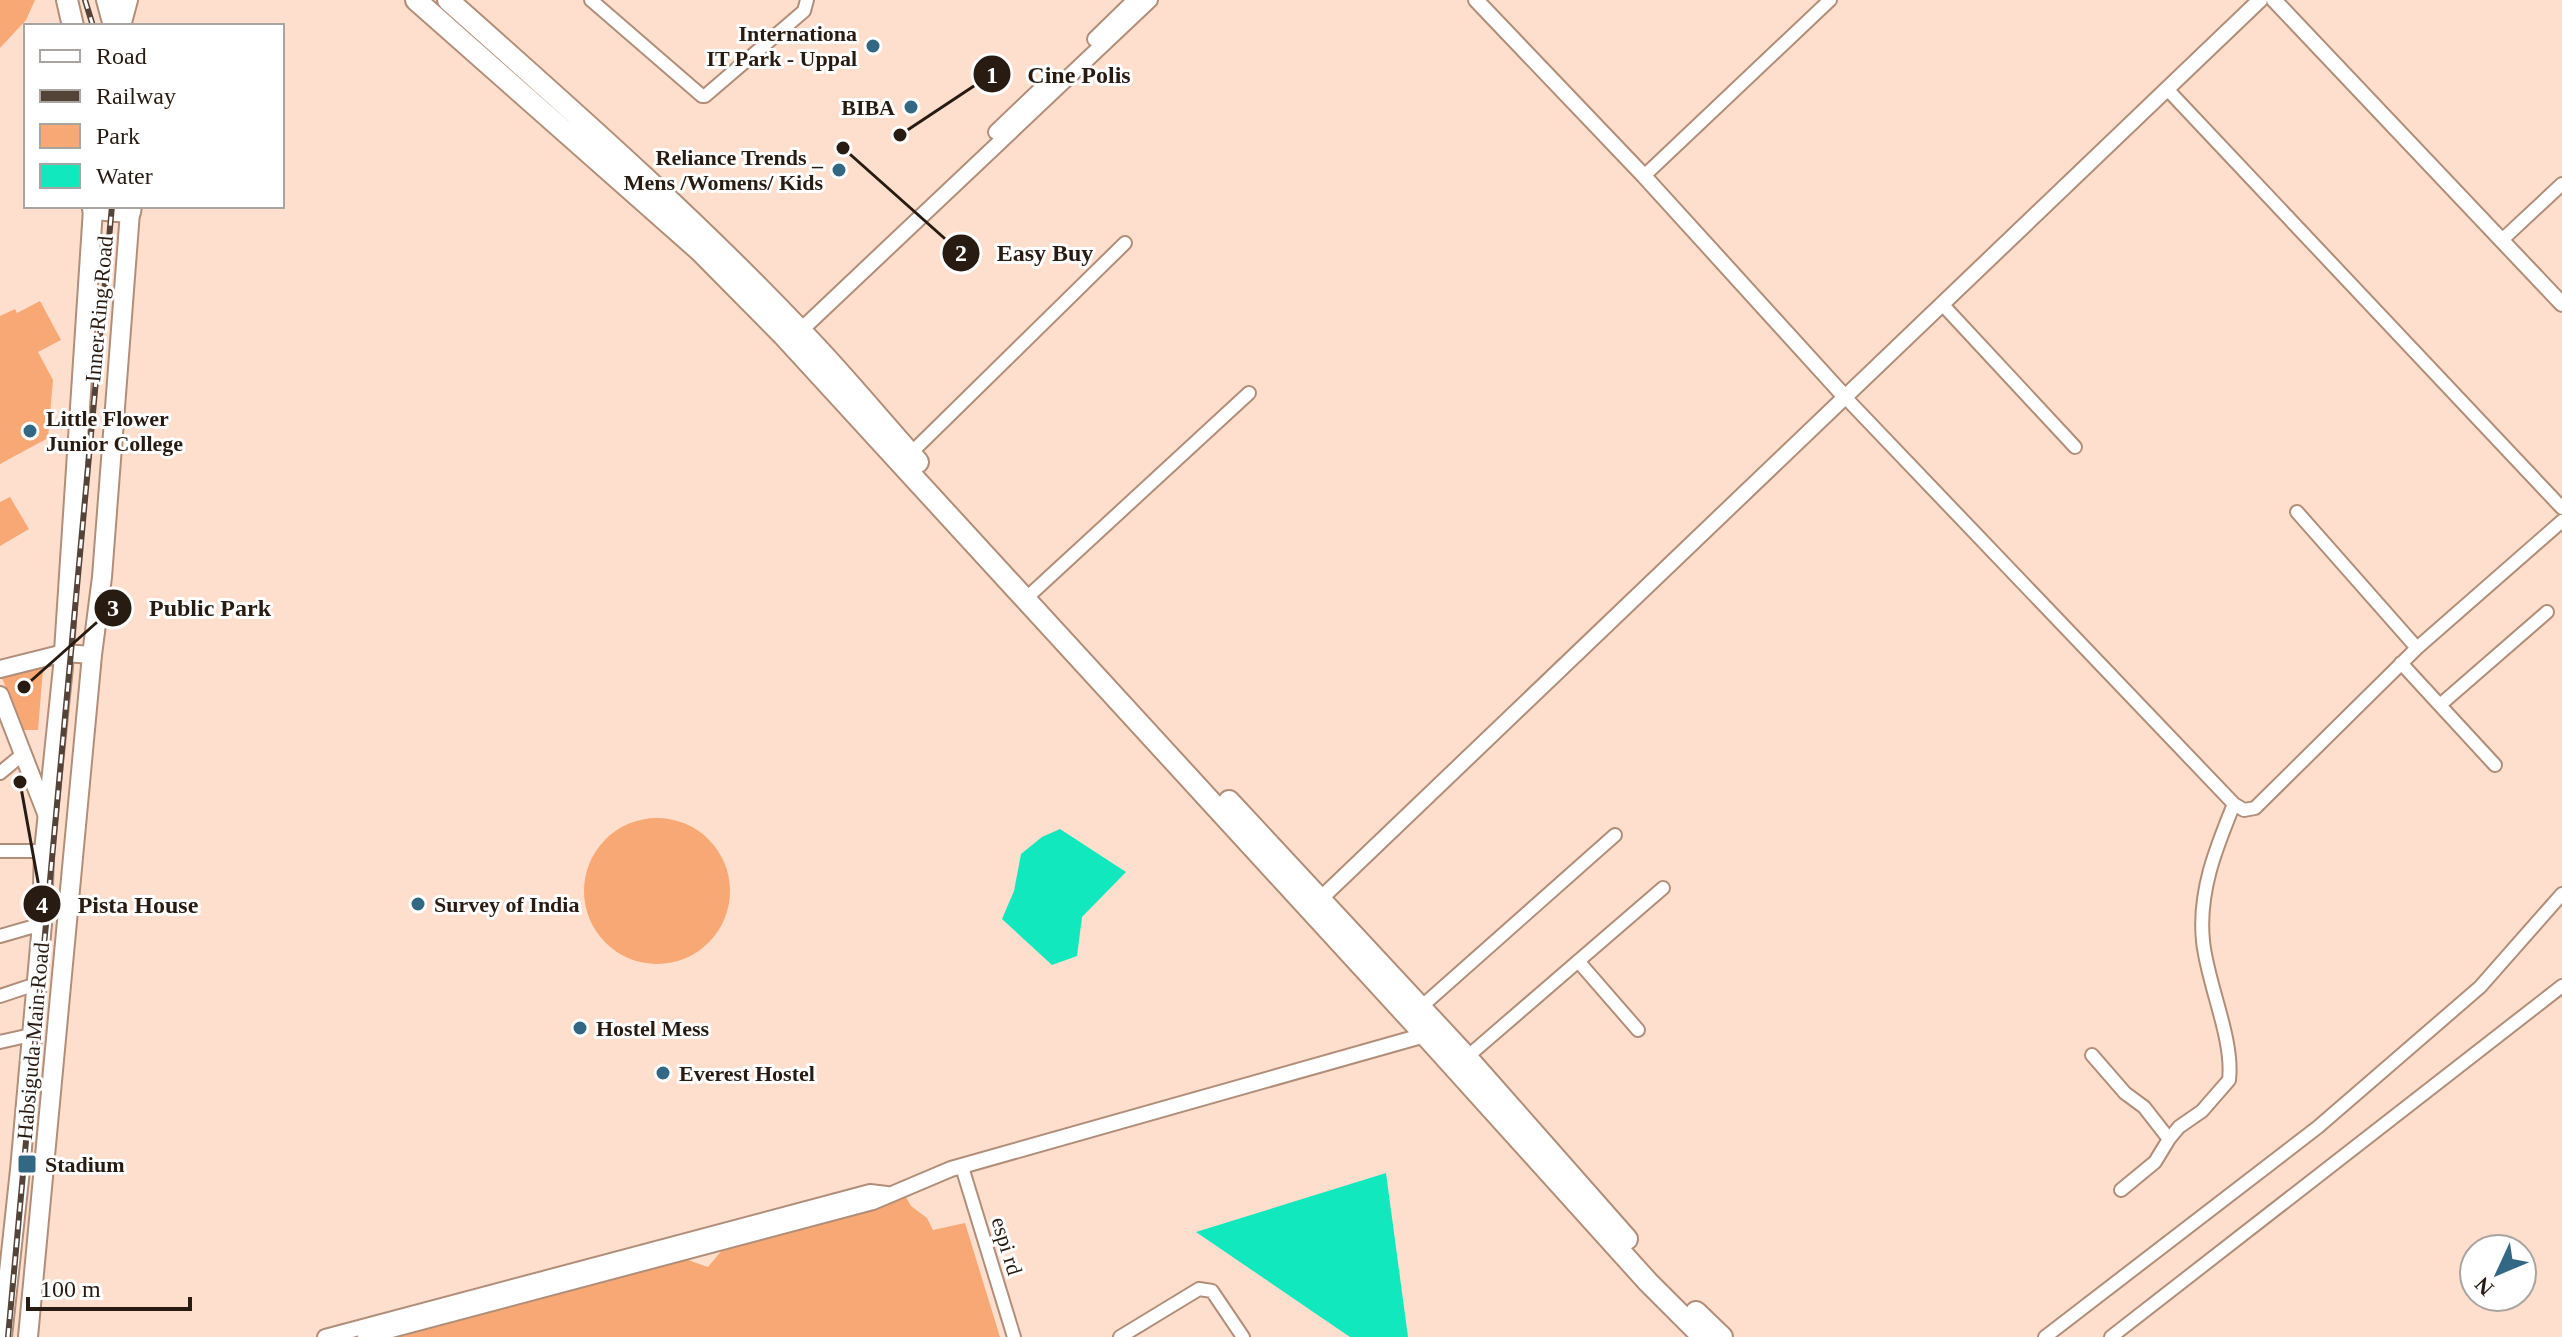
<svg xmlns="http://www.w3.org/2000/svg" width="2562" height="1337" viewBox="0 0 2562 1337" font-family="'Times New Roman',serif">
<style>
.green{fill:#f7a874}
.water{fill:#11e8be}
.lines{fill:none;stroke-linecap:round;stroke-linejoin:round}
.minor-casing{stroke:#b08e79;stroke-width:16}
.tertiary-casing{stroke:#b08e79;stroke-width:18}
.secondary-casing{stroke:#b08e79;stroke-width:20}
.primary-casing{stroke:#b08e79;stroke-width:22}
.trunk-casing{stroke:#b08e79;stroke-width:24}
.minor{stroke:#fff;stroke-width:12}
.tertiary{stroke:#fff;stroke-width:14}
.secondary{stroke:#fff;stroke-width:16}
.primary{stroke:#fff;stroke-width:18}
.trunk{stroke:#fff;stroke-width:20}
.rail-casing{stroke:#544338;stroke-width:6}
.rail{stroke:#fff;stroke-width:3;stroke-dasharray:9;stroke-linecap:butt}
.poi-dot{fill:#336884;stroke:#fff;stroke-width:3}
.labels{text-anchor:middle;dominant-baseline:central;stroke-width:6;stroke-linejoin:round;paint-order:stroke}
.poi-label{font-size:22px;font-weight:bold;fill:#281b12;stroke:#fff;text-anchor:start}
.street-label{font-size:22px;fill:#281b12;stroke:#fff}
.leader{fill:none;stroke:#281b12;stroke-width:3}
.callout-dot{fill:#281b12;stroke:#fff;stroke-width:3}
.mark-label{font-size:24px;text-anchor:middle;font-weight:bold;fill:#fff}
.callout-label{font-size:24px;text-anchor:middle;font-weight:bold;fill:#281b12;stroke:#fff;stroke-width:6;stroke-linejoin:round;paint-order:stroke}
</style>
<rect width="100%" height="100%" fill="#fedfcd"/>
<path class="green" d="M0 0H35L26 20 0 48Z
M40 301 61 340 38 352 53 380 48 438 0 464V316L15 309 17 313Z
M10 497 29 529 0 546V502Z
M38 666 43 669 38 730H23L0 673Z
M584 891a73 73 0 1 1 146 0a73 73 0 1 1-146 0Z
M903 1192 911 1206 927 1218 933 1230 965 1223 1000 1337H384L477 1315 685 1259 708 1267 728 1243Z"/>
<path class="water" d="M1060 829 1126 872 1082 917 1077 956 1052 965 1002 919 1014 891 1021 854 1042 837Z
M1386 1173 1408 1337H1350L1196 1232Z"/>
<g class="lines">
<g class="minor-casing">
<path id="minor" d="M591 0 702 96H705L804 11 807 0
M2167 89 2562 508
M1644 176 1830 0
M2502 240 2562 184
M1942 304 2075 447
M1845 397 2234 804 2244 810 2255 808 2417 648 2562 521
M910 454 1125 243
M2297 512 2417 648
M1033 592 1249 393
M2401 663 2495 765
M2440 705 2547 612
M0 773 23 754
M0 851H44
M0 936 42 924
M1578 961 1638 1030
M0 996 36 984
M1421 1007 1615 835
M0 1042 31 1035
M2092 1055 2125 1093 2144 1107 2169 1139
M1467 1057 1663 888
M962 1167 1014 1337
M2121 1190 2155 1162 2169 1139 2179 1127 2202 1111 2229 1080C2234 1039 2207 983 2203 941 2198 892 2216 848 2234 804
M1120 1337 1199 1289 1212 1291 1243 1337
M2045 1337 2318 1127 2480 987 2562 894
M2111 1337 2562 986"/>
</g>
<g class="tertiary-casing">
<path id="tertiary" d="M1476 0 1644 176 1845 397
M2274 0 2562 304
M1095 39 1135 0
M996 132 1042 88
M801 330 1150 0
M1315 904 2260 0
M325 1337 870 1192 887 1194
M365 1337 873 1202 951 1169 1425 1035"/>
</g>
<g class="secondary-casing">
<path id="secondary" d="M0 669 64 653 92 655
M0 695 47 816"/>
</g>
<g class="primary-casing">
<path id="primary" d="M2 1337 20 1170 42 924 44 851 63 667 93 209
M28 1337 92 655 102 577 130 212"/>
</g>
<g class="trunk-casing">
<path id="trunk" d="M67 0 73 26
M107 0 114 26
M416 0 700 251 783 335 1425 1035 1648 1282 1703 1337
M448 0C568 107 690 214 801 331 842 373 879 419 918 462
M120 26 127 0
M93 206V209L130 212 131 206
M1229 801 1464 1054 1627 1239
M1696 1312 1722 1337"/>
</g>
<use href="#minor" class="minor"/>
<use href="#tertiary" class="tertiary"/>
<use href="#secondary" class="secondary"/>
<use href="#primary" class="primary"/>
<use href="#trunk" class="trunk"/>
<g class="rail-casing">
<path id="rail" d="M85 0 93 26
M8 1337 112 206"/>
</g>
<use href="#rail" class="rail"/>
</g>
<g class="poi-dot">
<circle cx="873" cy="46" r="8"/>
<circle cx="911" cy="107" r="8"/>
<circle cx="839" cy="170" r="8"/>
<circle cx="30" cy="431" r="8"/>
<circle cx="418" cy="904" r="8"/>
<circle cx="580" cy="1028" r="8"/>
<circle cx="663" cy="1073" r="8"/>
<rect x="17" y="1154" width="20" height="20" rx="4"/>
</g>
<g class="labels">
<g class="poi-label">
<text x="857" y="33" text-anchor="end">Internationa<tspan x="857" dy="25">IT Park - Uppal</tspan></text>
<text x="895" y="107" text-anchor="end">BIBA</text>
<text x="823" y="157" text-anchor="end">Reliance Trends _<tspan x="823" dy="25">Mens /Womens/ Kids</tspan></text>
<text x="46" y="418">Little Flower<tspan x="46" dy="25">Junior College</tspan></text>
<text x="434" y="904">Survey of India</text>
<text x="596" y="1028">Hostel Mess</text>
<text x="679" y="1073">Everest Hostel</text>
<text x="45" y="1164">Stadium</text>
</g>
<g class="street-label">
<text transform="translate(99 309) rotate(-85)">Inner Ring Road</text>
<text transform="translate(33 1041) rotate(-85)">Habsiguda Main Road</text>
<text transform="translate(1007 1246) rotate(73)">espi rd</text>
</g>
</g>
<path class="leader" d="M900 135L992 74M843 148L961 253M24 687L113 608M20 782L42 904"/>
<g class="callout-dot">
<circle cx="900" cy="135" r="8"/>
<circle cx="843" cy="148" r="8"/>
<circle cx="24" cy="687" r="8"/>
<circle cx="20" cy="782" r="8"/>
<circle cx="992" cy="74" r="20"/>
<circle cx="961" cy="253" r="20"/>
<circle cx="113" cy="608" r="20"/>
<circle cx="42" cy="904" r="20"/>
</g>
<g class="mark-label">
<text x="992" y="83">1</text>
<text x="961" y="261">2</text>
<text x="113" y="616">3</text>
<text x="42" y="913">4</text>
</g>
<g class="callout-label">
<text x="1079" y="83">Cine Polis</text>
<text x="1045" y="261">Easy Buy</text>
<text x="210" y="616">Public Park</text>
<text x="138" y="913">Pista House</text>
</g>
<rect x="24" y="24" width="260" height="184" fill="#ffffff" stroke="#a9a4a0" stroke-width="2"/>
<rect x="40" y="50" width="40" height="12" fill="#ffffff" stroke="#a9a4a0" stroke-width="2"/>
<text x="96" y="64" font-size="24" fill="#281b12">Road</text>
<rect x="40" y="90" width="40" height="12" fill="#544338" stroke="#a9a4a0" stroke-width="2"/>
<text x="96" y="104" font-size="24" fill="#281b12">Railway</text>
<rect x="40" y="124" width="40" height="24" fill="#f7a874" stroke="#a9a4a0" stroke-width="2"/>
<text x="96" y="144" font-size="24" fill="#281b12">Park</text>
<rect x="40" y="164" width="40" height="24" fill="#11e8be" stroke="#a9a4a0" stroke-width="2"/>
<text x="96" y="184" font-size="24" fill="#281b12">Water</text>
<g transform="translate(2498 1273) rotate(226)"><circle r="38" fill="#ffffff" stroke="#a9a4a0" stroke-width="2"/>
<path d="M0-6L14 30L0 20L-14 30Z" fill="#336884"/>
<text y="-12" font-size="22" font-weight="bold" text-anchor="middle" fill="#281b12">N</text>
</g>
<path d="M28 1297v12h162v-12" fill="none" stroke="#281b12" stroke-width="4"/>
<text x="40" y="1297" font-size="24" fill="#281b12" stroke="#ffffff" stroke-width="6" paint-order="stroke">100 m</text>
</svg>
